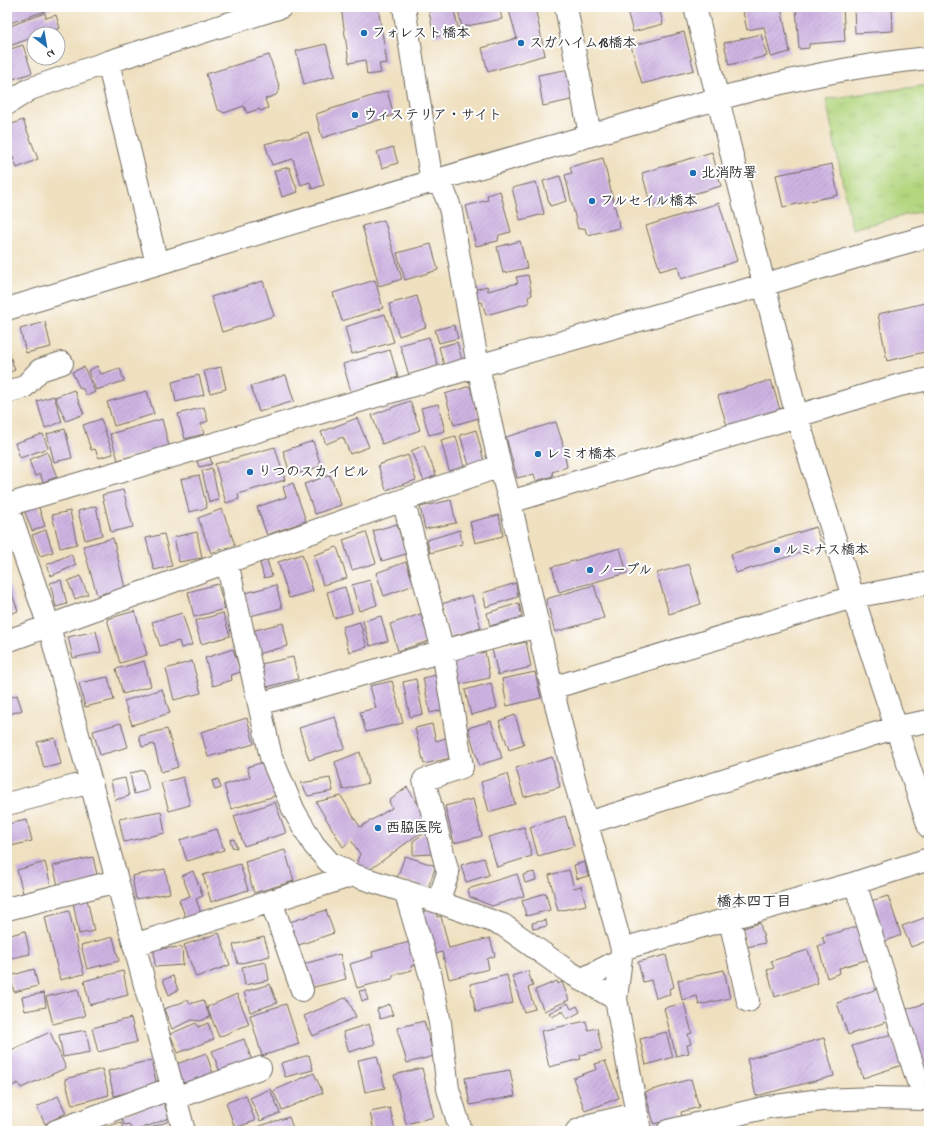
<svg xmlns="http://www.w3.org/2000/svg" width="936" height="1138" viewBox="0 0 936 1138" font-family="'Indie Flower','Klee One',sans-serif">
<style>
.grass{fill:url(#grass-tufts);stroke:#6f8055}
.building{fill:url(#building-hatch)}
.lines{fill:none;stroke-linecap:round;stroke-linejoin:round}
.minor-casing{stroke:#706a5f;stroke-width:24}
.minor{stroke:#fff;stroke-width:22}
.poi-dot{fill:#1f6fb2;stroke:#fff;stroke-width:1.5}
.labels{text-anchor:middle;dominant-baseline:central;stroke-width:4;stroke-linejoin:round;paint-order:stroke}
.poi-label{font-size:14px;font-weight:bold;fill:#2b2b2b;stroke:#fff;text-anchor:start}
.neighbourhood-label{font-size:15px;font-weight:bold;fill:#2b2b2b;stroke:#fff}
</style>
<defs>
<pattern id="grass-tufts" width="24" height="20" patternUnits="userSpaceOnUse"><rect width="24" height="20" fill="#b3d67f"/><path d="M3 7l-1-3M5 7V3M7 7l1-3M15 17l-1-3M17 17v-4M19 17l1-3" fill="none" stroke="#9ab86e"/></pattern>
<pattern id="building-hatch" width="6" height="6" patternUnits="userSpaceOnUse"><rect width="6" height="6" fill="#ceb3e2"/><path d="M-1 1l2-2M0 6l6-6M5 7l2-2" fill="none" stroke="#b19ac2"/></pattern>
</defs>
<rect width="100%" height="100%" fill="#fff"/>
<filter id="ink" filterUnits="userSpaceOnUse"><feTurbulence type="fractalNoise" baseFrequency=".025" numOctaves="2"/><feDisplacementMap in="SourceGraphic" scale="8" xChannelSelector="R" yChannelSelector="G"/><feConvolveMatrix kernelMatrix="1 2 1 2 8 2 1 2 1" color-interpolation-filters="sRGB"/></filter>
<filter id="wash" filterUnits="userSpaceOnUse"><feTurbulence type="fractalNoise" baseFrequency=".012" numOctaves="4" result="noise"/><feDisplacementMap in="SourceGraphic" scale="16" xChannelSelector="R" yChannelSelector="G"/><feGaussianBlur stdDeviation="0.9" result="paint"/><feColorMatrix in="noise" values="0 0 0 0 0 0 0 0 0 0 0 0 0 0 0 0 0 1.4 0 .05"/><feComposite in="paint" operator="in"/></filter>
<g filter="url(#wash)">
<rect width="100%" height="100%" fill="#efe0c0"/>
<path class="grass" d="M929 85V209L852 229 826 99Z"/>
<g id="blocks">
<path class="building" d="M7 7H53L54 8 7 24Z
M341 7H378L387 63 379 64 381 73 367 75 365 60 349 63Z
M428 7H453L459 31 434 37Z
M457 7H499L502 19 462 27Z
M508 7H535L545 55 488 72 482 48 517 38Z
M626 7H659L663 24 633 32Z
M742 7H781L790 52 771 57 764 27 747 30Z
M796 7H843L845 41 809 44V48L799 49Z
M854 7H892L893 31 855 33Z
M45 13 46 18 56 15 60 28 42 34H34V37L7 47V27Z
M684 32 694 70 642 84 631 46Z
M761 34 767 56 729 65 724 43Z
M326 44 335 76 304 84 296 51Z
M23 45 32 73 7 81V50Z
M269 55 280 89 276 95 265 99 268 108 260 111 259 109 247 113 244 106 224 113 217 109 206 74Z
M570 69 576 99 543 106 538 75Z
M387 91 394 115 322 138 316 114Z
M23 120 38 159 17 168 7 142V126Z
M308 132 324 185 312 189 310 182 301 185 293 159 272 165 265 144Z
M393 147 398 163 382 168 377 152Z
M712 152 721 186 651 206 642 173Z
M603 158 620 228 587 235 585 228 578 229 565 175 572 173 570 167Z
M832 164 838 195 783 207 776 175Z
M289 167 298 192 282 197 274 171Z
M560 176 567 201 550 206 543 181Z
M536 182 544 214 520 220 512 188Z
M500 191 511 232 499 235 498 241 476 246 466 206 488 200 487 195Z
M719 203 737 261 681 279 678 266 660 271 646 226Z
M384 220 402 279 379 286 362 226Z
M520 241 527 268 503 273 497 247Z
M431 244 438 270 405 280 397 253Z
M528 275 532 295 528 297 529 303 486 315 482 302 478 303 474 290 487 286 488 291 518 283 516 277Z
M375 280 383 308 342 321 333 293Z
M263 281 274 316 222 332 211 297Z
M417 296 426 327 399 336 389 304Z
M929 302V351L887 361 878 314Z
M385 314 394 342 352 354 345 327Z
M45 322 51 347 26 353 20 329Z
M454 325 458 338 439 343 435 330Z
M429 337 438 366 409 375 400 345Z
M457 342 462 360 444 365 439 347Z
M7 347 15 370 7 373Z
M390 350 398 377 351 392 343 364Z
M97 366 101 374 120 368 124 381 96 390 88 371Z
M84 367 95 392 87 396 82 388 80 389 72 372Z
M221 367 226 389 210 393 204 371Z
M199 375 204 395 176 402 172 382Z
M286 375 294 401 259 412 251 386Z
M771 380 780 410 727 426 718 396Z
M470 386 479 418 454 425 445 394Z
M74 390 84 414 66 421 55 397Z
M147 391 154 414 114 426 107 402Z
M54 396 62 422 45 428 37 401Z
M410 401 420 430 382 444 372 415Z
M438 404 445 431 429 435 421 408Z
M204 407 208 421 201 424 204 434 185 439 178 414Z
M357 418 369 447 350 454 343 437 326 444 321 432Z
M101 419 113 454 99 458 95 449 91 450 83 425Z
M162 419 169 446 118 460 110 434Z
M556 422 562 441 567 467 552 472 553 476 536 481 534 474 517 478 506 437Z
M65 429 72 458 54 462 47 434Z
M476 430 484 461 469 465 460 435Z
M43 434 48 448 20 458 15 443Z
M456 436 464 467 449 471 441 440Z
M313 441 321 466 291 476 283 451Z
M424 445 436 475 424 481 411 451Z
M275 447 285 480 238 494 239 499 226 503 215 464Z
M47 452 57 477 43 482 40 474 35 476 29 460Z
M408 455 416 480 386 490 378 465Z
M210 457 212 464 199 467 197 461Z
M212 468 219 500 209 502 202 471Z
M199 475 207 508 189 512 181 479Z
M330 475 341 505 315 514 304 484Z
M293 483 306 521 267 535 257 507 286 497 283 487Z
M123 490 133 527 111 532 102 495Z
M451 500 456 523 425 529 420 507Z
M38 505 45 526 32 531 24 510Z
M96 506 102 535 85 540 78 511Z
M222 509 235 545 211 553 198 518Z
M70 511 77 544 60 548 52 515Z
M499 515 503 536 475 543 470 522Z
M397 524 406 554 382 561 373 531Z
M816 527 822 546 736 573 731 554Z
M46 530 53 552 40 556 32 535Z
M460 530 462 544 430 553 427 540Z
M197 532 202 558 179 562 174 537Z
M366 532 376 563 352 570 343 540Z
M164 534 172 566 154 570 146 538Z
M113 538 125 588 97 595 83 546Z
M337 547 347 578 323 585 314 555Z
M620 548 627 573 559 592 552 567Z
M71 554 76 565 51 576 46 565Z
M302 554 313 591 289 598 278 562Z
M267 560 272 576 264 578 260 563Z
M406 562 414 585 384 596 376 573Z
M689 564 701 604 669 614 657 573Z
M80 576 88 594 75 599 68 581Z
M7 579 18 611 7 615Z
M61 580 67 604 56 607 50 583Z
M370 580 377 605 359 611 352 585Z
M516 583 518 597 486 607 483 593Z
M218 584 225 609 194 617 188 592Z
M276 585 282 608 250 616 245 593Z
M594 585 604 618 555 632 546 599Z
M345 587 352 613 334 618 327 592Z
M472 595 481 628 450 637 441 604Z
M519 603 522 617 490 626 487 613Z
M135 611 147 655 120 663 107 619Z
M182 613 192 645 181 648 179 641 160 646 152 622Z
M223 613 230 636 201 644 195 621Z
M421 614 429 641 398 651 390 624Z
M381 616 388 641 370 646 363 621Z
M360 622 367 647 349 652 342 627Z
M283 623 288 646 257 654 251 631Z
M96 631 101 652 73 658 68 637Z
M526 642 531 667 498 675 492 649Z
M233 649 241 672 231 675 232 680 213 686 205 658Z
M485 652 490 678 456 685 451 659Z
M293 657 298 679 267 687 261 664Z
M144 661 151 686 123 694 116 669Z
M192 661 201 693 174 700 166 669Z
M535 672 541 698 507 706 502 679Z
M436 675 443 710 430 713 423 678Z
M108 677 114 700 85 707 79 683Z
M416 679 423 714 410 717 403 682Z
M392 681 403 723 366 732 360 712 376 708 370 686Z
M491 683 497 708 471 715 465 690Z
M162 689 170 713 132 725 124 701Z
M17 695 22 710 7 715V699Z
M515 715 524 745 509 750 499 721Z
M335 717 345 748 309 760 299 728Z
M247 718 254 744 208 757 201 732Z
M491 721 502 758 479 765 468 728Z
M121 723 128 747 100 755 93 731Z
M432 724 436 741 446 738 451 758 424 764 415 728Z
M167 729 178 767 161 772 154 744 142 747 139 736Z
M55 738 61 764 44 768 37 742Z
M360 752 368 783 343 790 335 762Z
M552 757 560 787 524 797 516 768Z
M264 762 275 796 231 809 224 785 250 777 247 767Z
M144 770 149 790 134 794 130 773Z
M507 774 515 804 489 812 481 782Z
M183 777 190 805 169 811 161 783Z
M125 778 129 796 115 800 111 781Z
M330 778 333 791 308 796 301 783Z
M218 779 221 788 215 790 212 781Z
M407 787 424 813V830L371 869 363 871 357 861 360 854 351 840 343 847 316 802 341 796 360 827 392 808 389 801Z
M473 799 482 836 454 843 445 806Z
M275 802 286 833 244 846 234 816Z
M161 811 165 833 124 842 119 819Z
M565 816 574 846 538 856 530 827Z
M27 820 32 841 7 847V824Z
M524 827 532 856 497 867 488 837Z
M217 829 224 850 187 861 180 840Z
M427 831 433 854 413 855V841Z
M234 839 237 848 232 847 230 840Z
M285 850 294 881 254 893 245 862Z
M405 856 436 866 428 888 397 878Z
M93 857 98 879 59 889 53 866Z
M484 858 489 875 466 882 461 865Z
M45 862 51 886 23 893 17 870Z
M585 862 588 876 577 879 574 865Z
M240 864 248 890 211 902 203 875Z
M165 869 170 893 136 899 132 876Z
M569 870 574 888 581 886 586 905 558 911 549 875Z
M193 871 203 896 196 899 202 916 187 921 179 900 190 896 182 876Z
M534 872 536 880 525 883 523 875Z
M517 874 524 896 492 906 470 897 468 889Z
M546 893 550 910 526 916 522 900Z
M888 896 901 935 881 943 867 902Z
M87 899 94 931 79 934 73 902Z
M435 908 437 917 441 916 449 948 490 938 495 956 487 959 489 969 449 979 442 952 432 955 422 912Z
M326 910 334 933 293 947 284 924Z
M69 911 84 974 60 980 45 917Z
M927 917 929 921V940L911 947 902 926Z
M546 920 547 926 533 929 532 923Z
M760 923 765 943 747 947 743 928Z
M859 926 869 959 839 968 840 973 827 978 818 946 825 944 822 937Z
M25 931 30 954 7 959V936Z
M219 933 230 965 196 977 184 945Z
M113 937 119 961 87 969 81 945Z
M264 937 270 956 238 964 233 945Z
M413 941 417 956 413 957 415 965 411 966 412 970 394 975 392 979 357 988 350 964 373 957 372 952Z
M182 947 183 965 155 967 154 949Z
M808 950 818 983 775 997 767 970 774 968 771 961Z
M340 954 346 979 302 990 296 966Z
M666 955 674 987 669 989 670 994 656 998 651 980 643 982 638 962Z
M266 962 269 980 245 985 242 967Z
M34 969 38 986 14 992 10 976Z
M724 970 730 998 699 1005 697 996 682 1000 678 980Z
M123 971 128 995 90 1005 84 981Z
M528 971 533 986 528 988 535 1009 524 1012 512 976Z
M507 975 513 1003 476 1012 470 984Z
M173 976 178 990 169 995 163 980Z
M557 981 558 984 562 982 569 1000 544 1011 535 990Z
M270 984 277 1003 250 1012 244 992Z
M78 989 85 1016 53 1024 46 997Z
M877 989 889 1021 848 1035 837 1003Z
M365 990 368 1000 362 1001 359 991Z
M44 993 46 1007 25 1011 22 997Z
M237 994 249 1024 219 1037 207 1007Z
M347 997 356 1017 313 1036 304 1016Z
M188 1000 190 1004 203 1000 210 1017 200 1021 192 1020 172 1029 164 1009Z
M568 1003 571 1009 577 1006 580 1012 567 1019 563 1011 552 1017 549 1013Z
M684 1003 692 1033 688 1034 691 1044 687 1045 689 1053 676 1056 664 1008Z
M926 1003 929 1012V1064L923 1066 904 1010Z
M286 1004 299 1044 262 1056 250 1015Z
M389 1004 393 1015 380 1019 377 1009Z
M131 1018 137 1042 98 1052 92 1028Z
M424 1021 434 1056 407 1063 397 1028Z
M586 1021 588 1030 597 1028 602 1050 580 1055 581 1059 549 1067 541 1031Z
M196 1023 198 1027 208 1023 214 1039 178 1053 170 1034Z
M369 1024 375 1044 349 1052 343 1032Z
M86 1030 90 1052 63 1057 59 1035Z
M50 1032 66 1068 21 1088 18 1083 12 1086 7 1075V1052Z
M666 1032 673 1057 646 1065 640 1039Z
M892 1034 902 1065 863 1078 852 1046Z
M824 1038 834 1076 756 1096 747 1059Z
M244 1039 253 1063 221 1075 212 1051Z
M206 1053 214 1076 182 1088 174 1065Z
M309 1055 313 1070 285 1077 281 1063Z
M377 1056 385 1088 365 1092 358 1060Z
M151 1060 157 1085 114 1096 108 1071Z
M605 1061 619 1098 585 1111 573 1078 597 1069 595 1064Z
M422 1068 434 1117 406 1124 394 1075Z
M102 1069 109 1095 72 1105 65 1079Z
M510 1070 515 1096 470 1105 465 1078Z
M314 1073 323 1093 282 1110 273 1091Z
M691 1079 699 1107 681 1112 682 1116 654 1124 645 1092Z
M270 1089 280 1113 260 1121 250 1098Z
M246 1095 255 1121 235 1128 226 1103Z
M58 1096 66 1113 45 1124 37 1107Z
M163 1101 169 1118 135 1131H132L129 1124 124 1125 121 1116Z
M390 1108 395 1130 374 1131 370 1112Z
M289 1117 294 1131H254L253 1128Z
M7 1118 14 1131H7Z
M169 1121 173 1131H143Z
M121 1122 124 1131H95Z"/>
</g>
</g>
<g filter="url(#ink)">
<use href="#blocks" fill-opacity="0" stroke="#706a5f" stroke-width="1"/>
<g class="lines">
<g class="minor-casing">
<path id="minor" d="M404 7 430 170C433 177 438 183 443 190 447 197 449 204 451 212L478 366 500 466 510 502 552 688 574 778 622 949 616 999 640 1131
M566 7 590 135
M695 7 797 417 853 597 929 827
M108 62 157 264
M7 104 30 89 108 62 281 7
M7 309C188 255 369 199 550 147 675 111 800 70 929 58
M7 392 24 387 40 370 62 363
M403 500 443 651 462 767 424 780 448 873 438 902
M510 502 900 385 929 379
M7 505 478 366 763 285 893 246 929 236
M7 505 49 626 184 1131
M227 562 271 757 294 811 314 845 329 862 353 875 438 902 503 925 569 972 616 999
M7 641 227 562 500 466
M552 688 853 597 929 583
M259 704 443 651 538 626
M7 804 91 782
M587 823 897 727 929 721
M855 883 917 1079
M405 891 431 977 440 1023 448 1089 461 1131
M271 901 302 990
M7 909 117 881
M730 920 748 1001
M134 945 353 875
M622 949 855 883 929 859
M581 980 620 960
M175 1098 260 1068
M56 1131 172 1088
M577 1131 590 1125 636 1114
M668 1131 768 1107 821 1100 875 1098 929 1099"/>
</g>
<use href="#minor" class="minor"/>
</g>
</g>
<g class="poi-dot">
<circle cx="364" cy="33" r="4"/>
<circle cx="521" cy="43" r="4"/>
<circle cx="355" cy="115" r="4"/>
<circle cx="693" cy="173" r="4"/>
<circle cx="592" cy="201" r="4"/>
<circle cx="538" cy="454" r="4"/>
<circle cx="250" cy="472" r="4"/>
<circle cx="777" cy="550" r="4"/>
<circle cx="590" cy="570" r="4"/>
<circle cx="378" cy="828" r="4"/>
</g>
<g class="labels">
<g class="poi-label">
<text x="372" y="33">フォレスト橋本</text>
<text x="529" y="43">スガハイム18橋本</text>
<text x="363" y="115">ウィステリア・サイト</text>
<text x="701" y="173">北消防署</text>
<text x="600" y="201">フルセイル橋本</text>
<text x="546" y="454">レミオ橋本</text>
<text x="258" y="472">りつのスカイビル</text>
<text x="785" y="550">ルミナス橋本</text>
<text x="598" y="570">ノーブル</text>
<text x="386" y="828">西脇医院</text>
</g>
<g class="neighbourhood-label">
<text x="754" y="902">橋本四丁目</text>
</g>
</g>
<rect width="936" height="1138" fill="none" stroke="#fff" stroke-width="24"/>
<g transform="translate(46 46) rotate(149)"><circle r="19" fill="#ffffff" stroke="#aaaaaa"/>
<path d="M0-3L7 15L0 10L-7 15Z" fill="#1f6fb2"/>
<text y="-6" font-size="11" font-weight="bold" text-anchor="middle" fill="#2b2b2b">N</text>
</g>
</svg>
